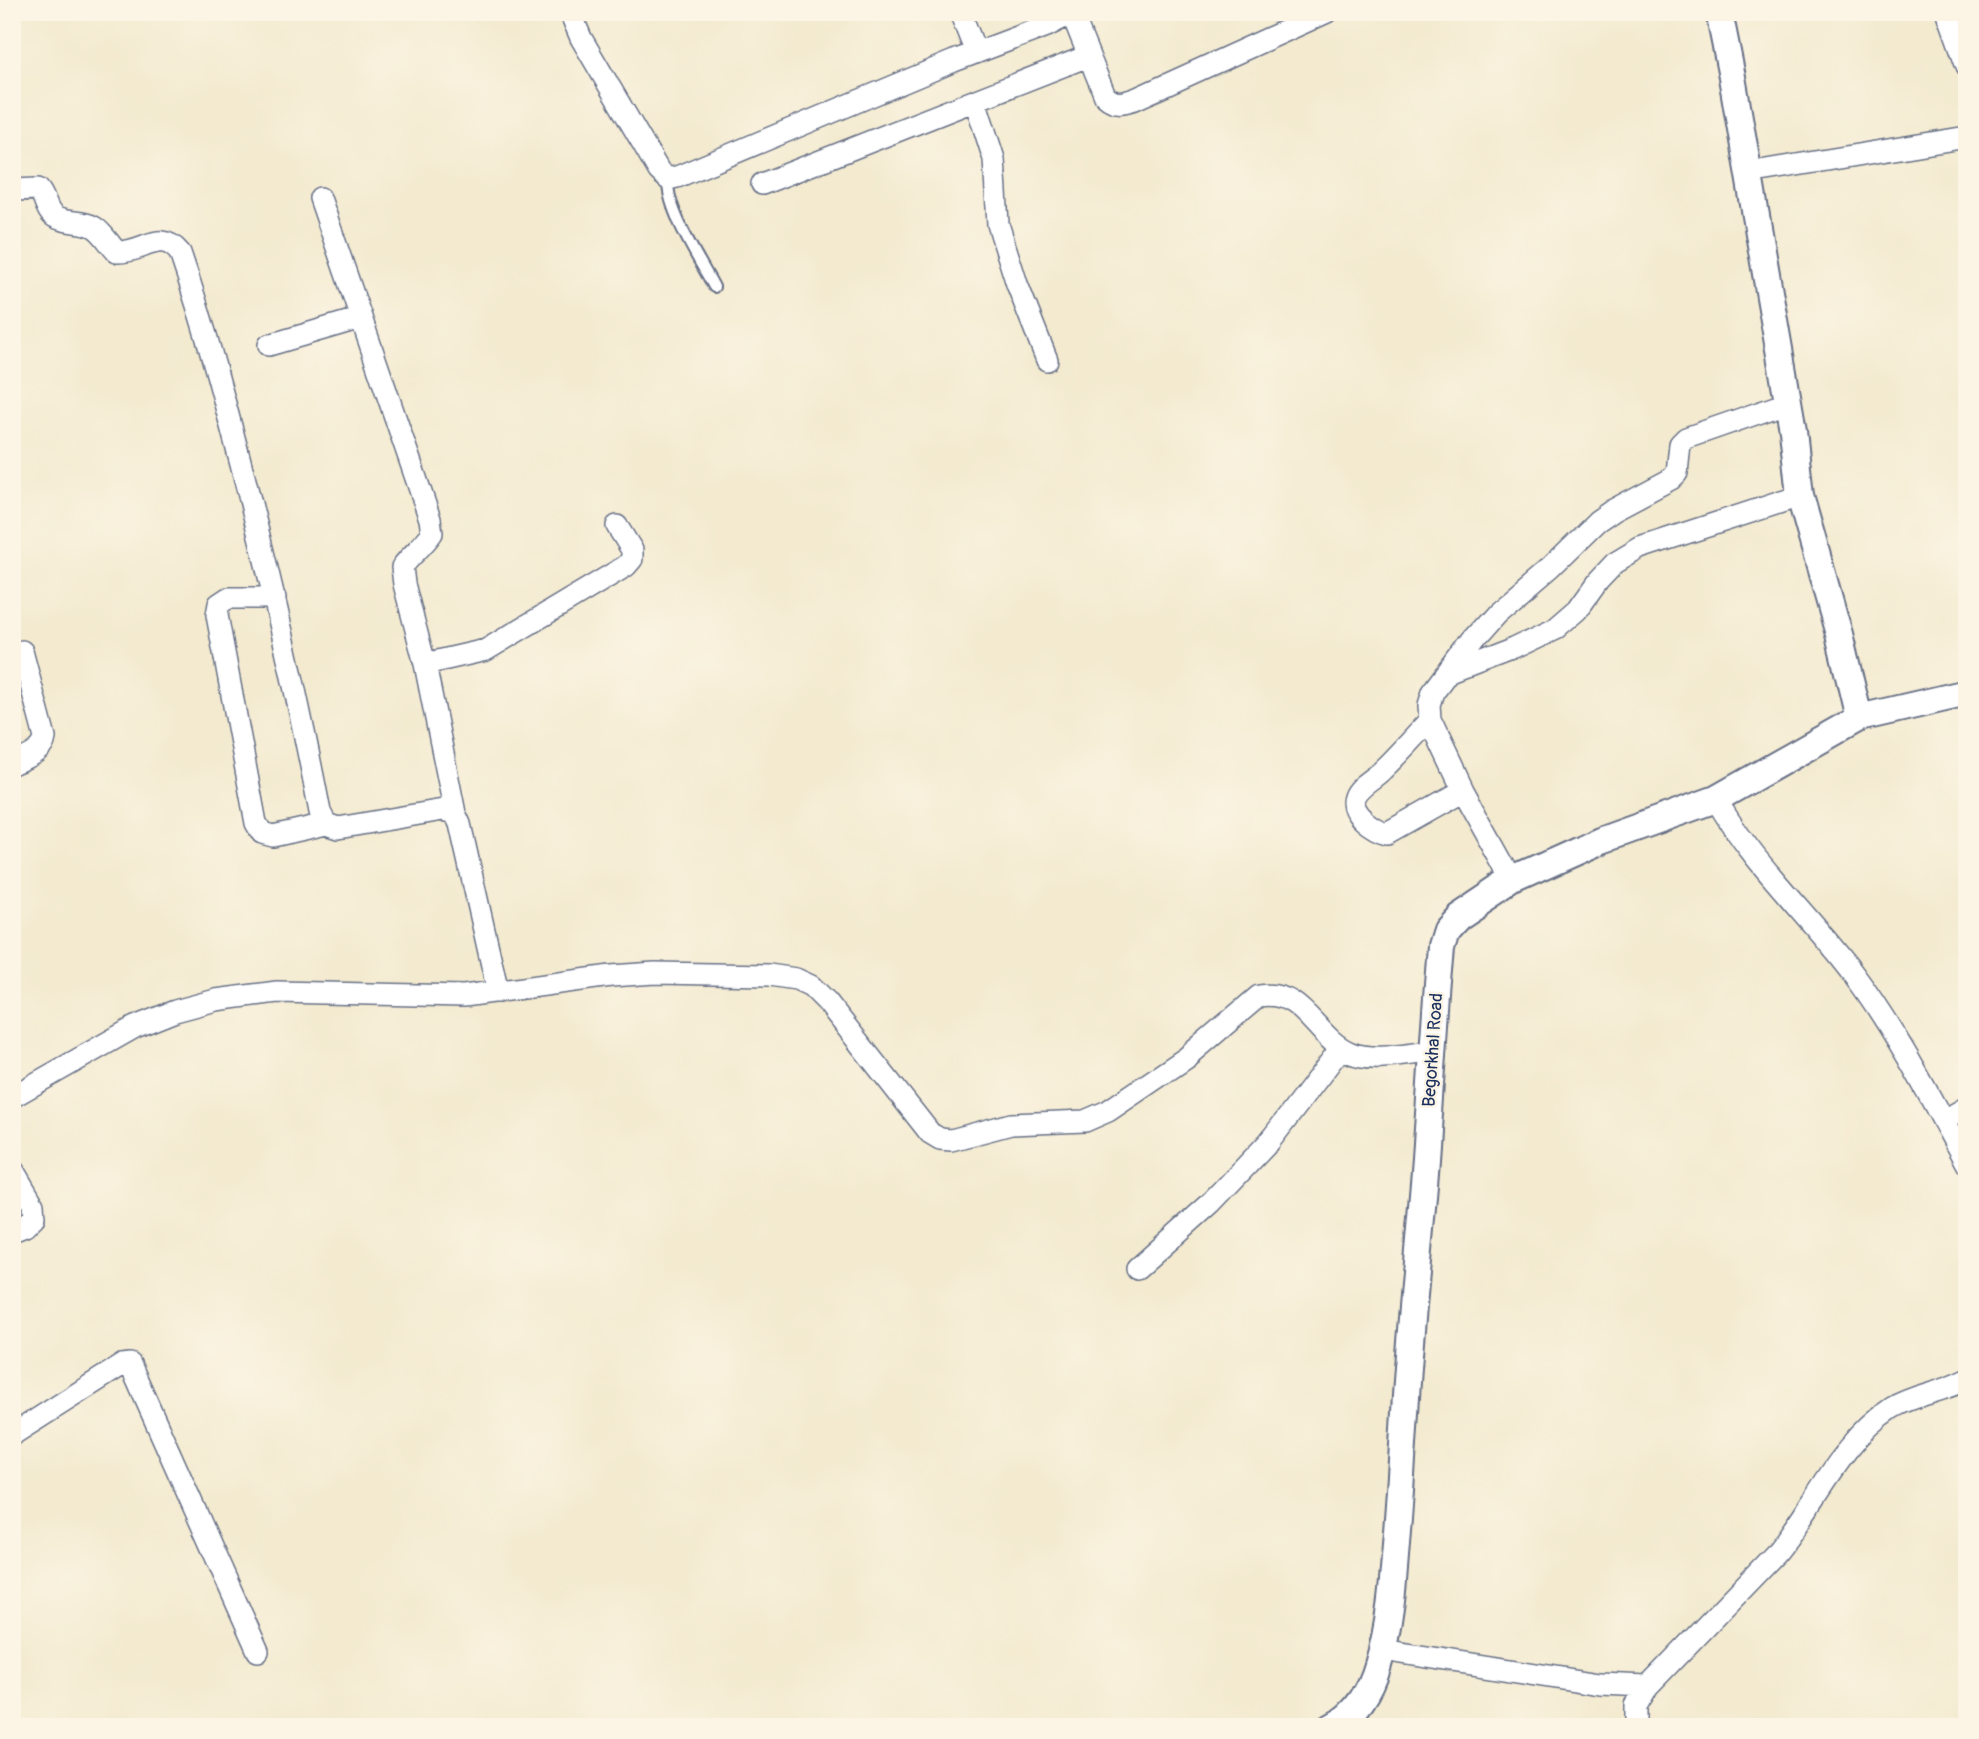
<svg xmlns="http://www.w3.org/2000/svg" width="1979" height="1739" viewBox="0 0 1979 1739" font-family="Pangolin,sans-serif">
<style>
.lines{fill:none;stroke-linecap:round;stroke-linejoin:round}
.service-casing{stroke:#677086;stroke-width:14}
.minor-casing{stroke:#677086;stroke-width:24}
.tertiary-casing{stroke:#677086;stroke-width:30}
.service{stroke:#fff;stroke-width:10}
.minor{stroke:#fff;stroke-width:21}
.tertiary{stroke:#fff;stroke-width:26}
.labels{text-anchor:middle;dominant-baseline:central;stroke-width:5;stroke-linejoin:round;paint-order:stroke}
.street-label{font-size:18px;fill:#1b2f5e;stroke:#fcf5e5}
</style>
<rect width="100%" height="100%" fill="#fcf5e5"/>
<filter id="ink" filterUnits="userSpaceOnUse"><feTurbulence type="fractalNoise" baseFrequency=".0143" numOctaves="2"/><feDisplacementMap in="SourceGraphic" scale="14" xChannelSelector="R" yChannelSelector="G"/><feConvolveMatrix kernelMatrix="1 2 1 2 8 2 1 2 1" color-interpolation-filters="sRGB"/></filter>
<filter id="wash" filterUnits="userSpaceOnUse"><feTurbulence type="fractalNoise" baseFrequency=".00686" numOctaves="4" result="noise"/><feDisplacementMap in="SourceGraphic" scale="28" xChannelSelector="R" yChannelSelector="G"/><feGaussianBlur stdDeviation="1.57" result="paint"/><feColorMatrix in="noise" values="0 0 0 0 0 0 0 0 0 0 0 0 0 0 0 0 0 1.4 0 .05"/><feComposite in="paint" operator="in"/></filter>
<g filter="url(#wash)">
<rect width="100%" height="100%" fill="#f3eacf"/>
</g>
<g filter="url(#ink)">
<g class="lines">
<g class="service-casing">
<path id="service" d="M668 179C666 209 699 259 714 287"/>
</g>
<g class="minor-casing">
<path id="minor" d="M570 12 581 38 659 171 668 179 677 177 954 61 1047 26 1074 12
M960 12 976 53
M1959 12 1949 16 1967 66
M1072 14 1105 96C1115 105 1122 103 1135 99L1327 12
M975 100 994 159 998 224 1017 284 1047 360
M1748 173 1967 137
M762 184 1088 56
M12 190 38 189C46 197 45 211 55 217 66 224 82 220 94 227 103 232 109 244 117 252 144 253 160 228 180 253 206 329 226 406 246 484 274 593 299 702 320 812L326 824 338 828 443 810 455 813 460 824 498 992
M320 198 430 519 432 533C423 546 412 554 402 567L404 584 425 664 455 813
M269 345 361 318
M275 598H228L219 604 217 615 256 823 262 833 273 836 326 824
M425 664 486 650 626 566 632 559V550L617 526
M1448 674 1513 649 1555 629 1578 609 1598 581 1615 563 1640 548 1800 496
M1430 720C1413 737 1398 755 1381 771 1373 779 1358 786 1354 797 1348 813 1374 830 1387 833L1463 790
M12 764C24 758 43 753 45 738L22 651
M1716 799C1753 865 1810 915 1855 976 1898 1034 1932 1101 1967 1165
M1513 880 1463 790 1430 720 1429 705 1433 692 1472 640 1496 613 1551 566 1597 521 1613 510 1671 479 1677 473 1680 444 1686 438 1787 403
M12 1097 135 1027 175 1011 216 1000 277 992 464 996 611 976 655 973 769 975 796 979 811 986 827 1002 930 1133 940 1139 951 1140 1011 1124 1085 1121 1108 1111 1186 1058 1259 996C1304 988 1315 1039 1351 1053 1374 1062 1407 1054 1432 1052
M1943 1121 1967 1107
M12 1168 33 1204 34 1217 25 1226 12 1231
M1137 1269 1211 1203 1269 1142 1341 1048
M12 1435 122 1365 130 1364 258 1651
M1382 1650 1600 1684 1648 1686
M1636 1727V1706L1648 1686 1775 1554C1814 1507 1840 1442 1892 1408 1915 1394 1943 1392 1967 1379"/>
</g>
<g class="tertiary-casing">
<path id="tertiary" d="M1719 12 1732 77 1793 430 1800 496 1839 634 1859 718
M1332 1727C1356 1715 1371 1690 1378 1665 1390 1626 1393 1585 1396 1544 1400 1495 1403 1446 1406 1396 1411 1317 1420 1237 1426 1158 1431 1087 1435 1017 1441 946L1446 930 1458 917 1513 880 1602 840 1716 799 1859 718 1967 693"/>
</g>
<use href="#service" class="service"/>
<use href="#minor" class="minor"/>
<use href="#tertiary" class="tertiary"/>
</g>
</g>
<g class="labels">
<g class="street-label">
<text transform="translate(1433 1050) rotate(-86)">Begorkhal Road</text>
</g>
</g>
<rect width="1979" height="1739" fill="none" stroke="#fcf5e5" stroke-width="42"/>
</svg>
